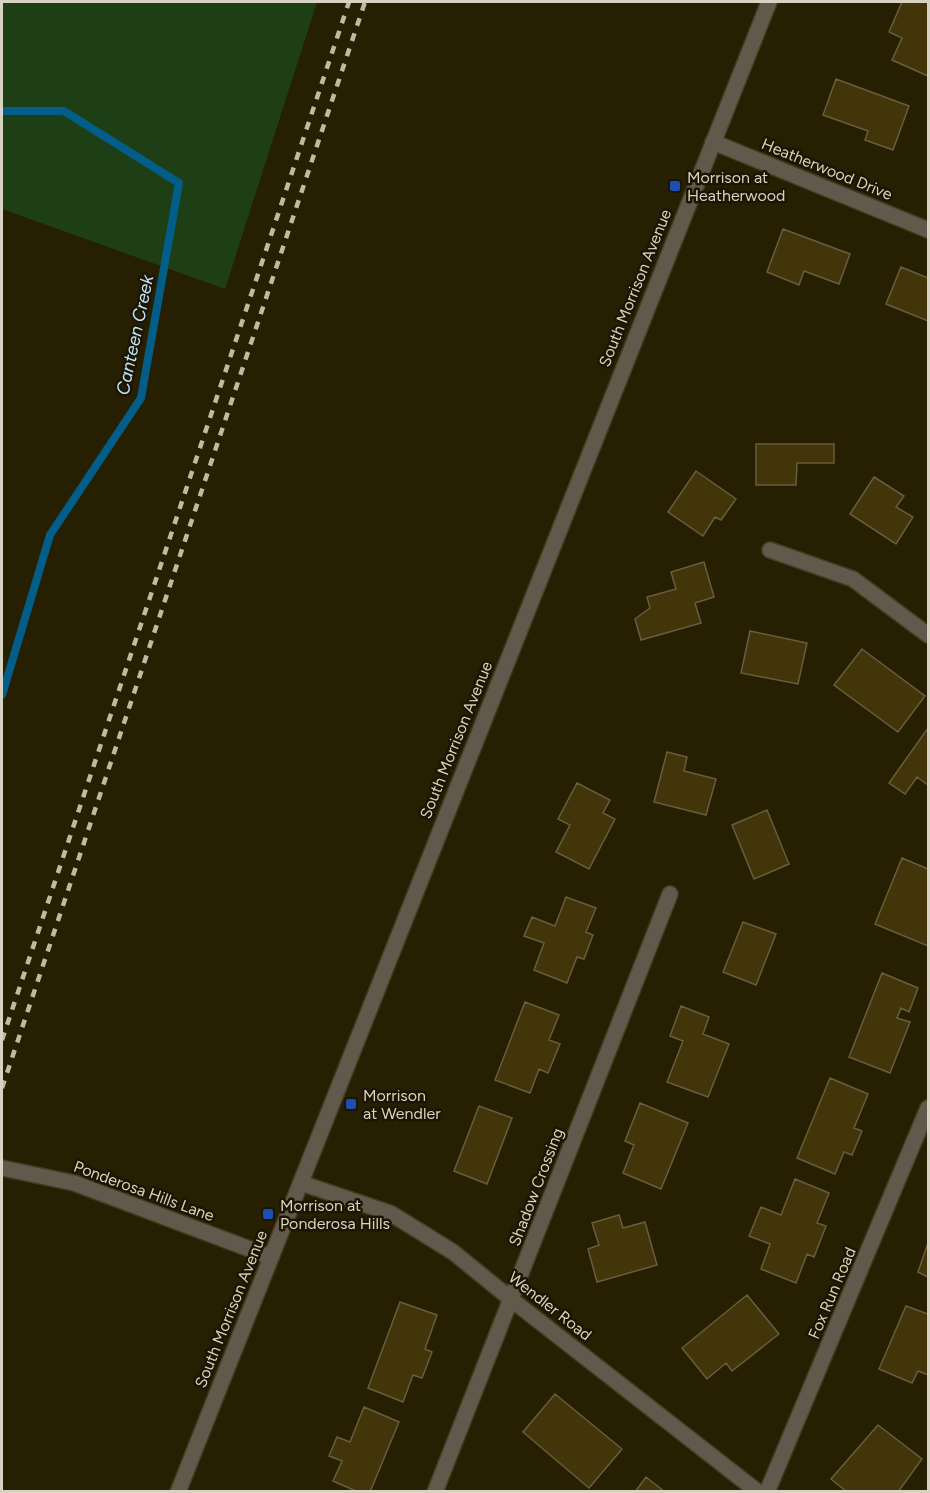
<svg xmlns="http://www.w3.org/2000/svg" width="930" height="1493" viewBox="0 0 930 1493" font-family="Figtree,sans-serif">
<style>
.green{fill:#1e3f16}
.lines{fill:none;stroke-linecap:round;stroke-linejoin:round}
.stream{stroke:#035d89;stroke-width:8}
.building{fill:#413509;stroke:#685e3e;stroke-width:1.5}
.service-casing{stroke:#433c20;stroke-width:18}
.minor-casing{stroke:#433c20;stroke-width:18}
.tertiary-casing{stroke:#433c20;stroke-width:18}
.service{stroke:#62594d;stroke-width:15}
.minor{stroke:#62594d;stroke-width:15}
.tertiary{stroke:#62594d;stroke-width:15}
.rail{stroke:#bfb9a7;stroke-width:4.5;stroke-dasharray:8 8;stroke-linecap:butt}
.transit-dot{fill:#1a4fb4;stroke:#1e1500;stroke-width:2}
.labels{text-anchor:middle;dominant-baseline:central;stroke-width:5;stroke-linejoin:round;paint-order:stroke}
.street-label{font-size:16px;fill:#d7d2c1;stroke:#1e1500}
.poi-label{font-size:16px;fill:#d7d2c1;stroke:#1e1500;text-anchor:start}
.water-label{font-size:18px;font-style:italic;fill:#bee3fd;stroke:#1e1500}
</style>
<rect width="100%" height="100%" fill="#271f01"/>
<path class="green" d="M2 2H317L225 289 2 209Z"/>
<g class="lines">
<path class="stream" d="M2 111H64L179 183 141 398 50 535 2 695"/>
</g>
<path class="building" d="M902 2H928V76L892 60 902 38 889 32Z
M836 79 909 106 893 150 865 140 868 131 823 115Z
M783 229 850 254 839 284 804 271 799 285 767 272Z
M901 267 928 278V321L886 304Z
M756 444H834V463H797L796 485H756Z
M696 471 736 499 721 520 715 517 703 536 668 512Z
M874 477 904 496 896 507 913 517 896 544 850 514Z
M704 562 714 597 695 603 701 623 641 640 635 619 650 608 647 597 676 589 671 572Z
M750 631 807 643 798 684 741 673Z
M862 649 925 696 898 732 834 685Z
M928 728V785L917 777 905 794 889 783Z
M667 752 687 757 684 771 716 779 706 815 654 802Z
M577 783 610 800 603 813 615 819 589 869 556 852 570 825 558 819Z
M767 810 789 864 754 879 732 825Z
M902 858 928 869V946L875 924Z
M566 897 596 908 586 932 593 935 584 959 577 957 567 983 534 970 544 943 524 936 532 917 555 926Z
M743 922 776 934 756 985 723 972Z
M882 973 918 988 909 1012 901 1008 897 1018 910 1022 890 1073 849 1057Z
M525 1002 559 1015 549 1040 560 1044 548 1073 539 1069 530 1093 495 1080Z
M681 1006 709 1017 703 1034 729 1044 708 1097 667 1082 683 1041 670 1036Z
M830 1078 868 1094 854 1128 862 1131 852 1155 844 1152 835 1174 797 1158Z
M640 1103 688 1123 661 1189 623 1173 634 1145 625 1141Z
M479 1106 512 1118 487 1184 454 1171Z
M795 1179 829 1193 817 1223 826 1226 814 1257 807 1254 796 1283 761 1269 770 1244 749 1236 761 1207 781 1215Z
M619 1215 623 1228 645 1222 657 1265 597 1282 588 1249 599 1245 592 1223Z
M928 1243V1277L918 1272Z
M747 1295 779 1334 732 1371 726 1363 707 1379 682 1348Z
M400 1302 437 1315 425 1349 432 1352 422 1378 413 1375 403 1402 368 1388Z
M906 1306 928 1314V1375L918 1371 912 1383 879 1369Z
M555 1394 622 1449 589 1488 523 1432Z
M364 1407 399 1422 370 1492H358L333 1481 342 1461 329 1456 337 1437 350 1442Z
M878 1425 922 1459 898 1492H847L831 1479Z
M646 1477 665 1492H635Z"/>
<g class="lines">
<g class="service-casing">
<path id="service" d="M2 1168 74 1183 271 1257"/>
</g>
<g class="minor-casing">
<path id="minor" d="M713 142 928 230
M770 550 853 579 928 635
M301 1183 390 1213 453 1252 512 1300 758 1492
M435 1492 670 894
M767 1492 928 1108"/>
</g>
<g class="tertiary-casing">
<path id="tertiary" d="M178 1492 769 2"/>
</g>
<use href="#service" class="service"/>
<use href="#minor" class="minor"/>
<use href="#tertiary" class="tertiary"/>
<path class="rail" d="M2 1040 349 2
M2 1088 365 2"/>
</g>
<g class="transit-dot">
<rect x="669" y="180" width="12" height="12" rx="3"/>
<rect x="345" y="1098" width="12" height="12" rx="3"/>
<rect x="262" y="1208" width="12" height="12" rx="3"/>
</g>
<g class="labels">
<g class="street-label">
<text transform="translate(827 169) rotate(22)">Heatherwood Drive</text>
<text transform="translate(635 288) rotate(-68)">South Morrison Avenue</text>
<text transform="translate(456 740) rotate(-68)">South Morrison Avenue</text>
<text transform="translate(536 1187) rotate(-69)">Shadow Crossing</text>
<text transform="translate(144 1191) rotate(20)">Ponderosa Hills Lane</text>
<text transform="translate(832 1293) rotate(-67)">Fox Run Road</text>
<text transform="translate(550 1306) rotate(38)">Wendler Road</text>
<text transform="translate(231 1309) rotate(-68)">South Morrison Avenue</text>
</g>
<g class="poi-label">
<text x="687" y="177">Morrison at<tspan x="687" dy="18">Heatherwood</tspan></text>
<text x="363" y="1095">Morrison<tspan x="363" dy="18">at Wendler</tspan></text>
<text x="280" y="1205">Morrison at<tspan x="280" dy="18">Ponderosa Hills</tspan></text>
</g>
<g class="water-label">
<text transform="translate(135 335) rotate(-78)">Canteen Creek</text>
</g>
</g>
<rect width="930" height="1493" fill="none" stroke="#d7d2c1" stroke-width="6"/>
</svg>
